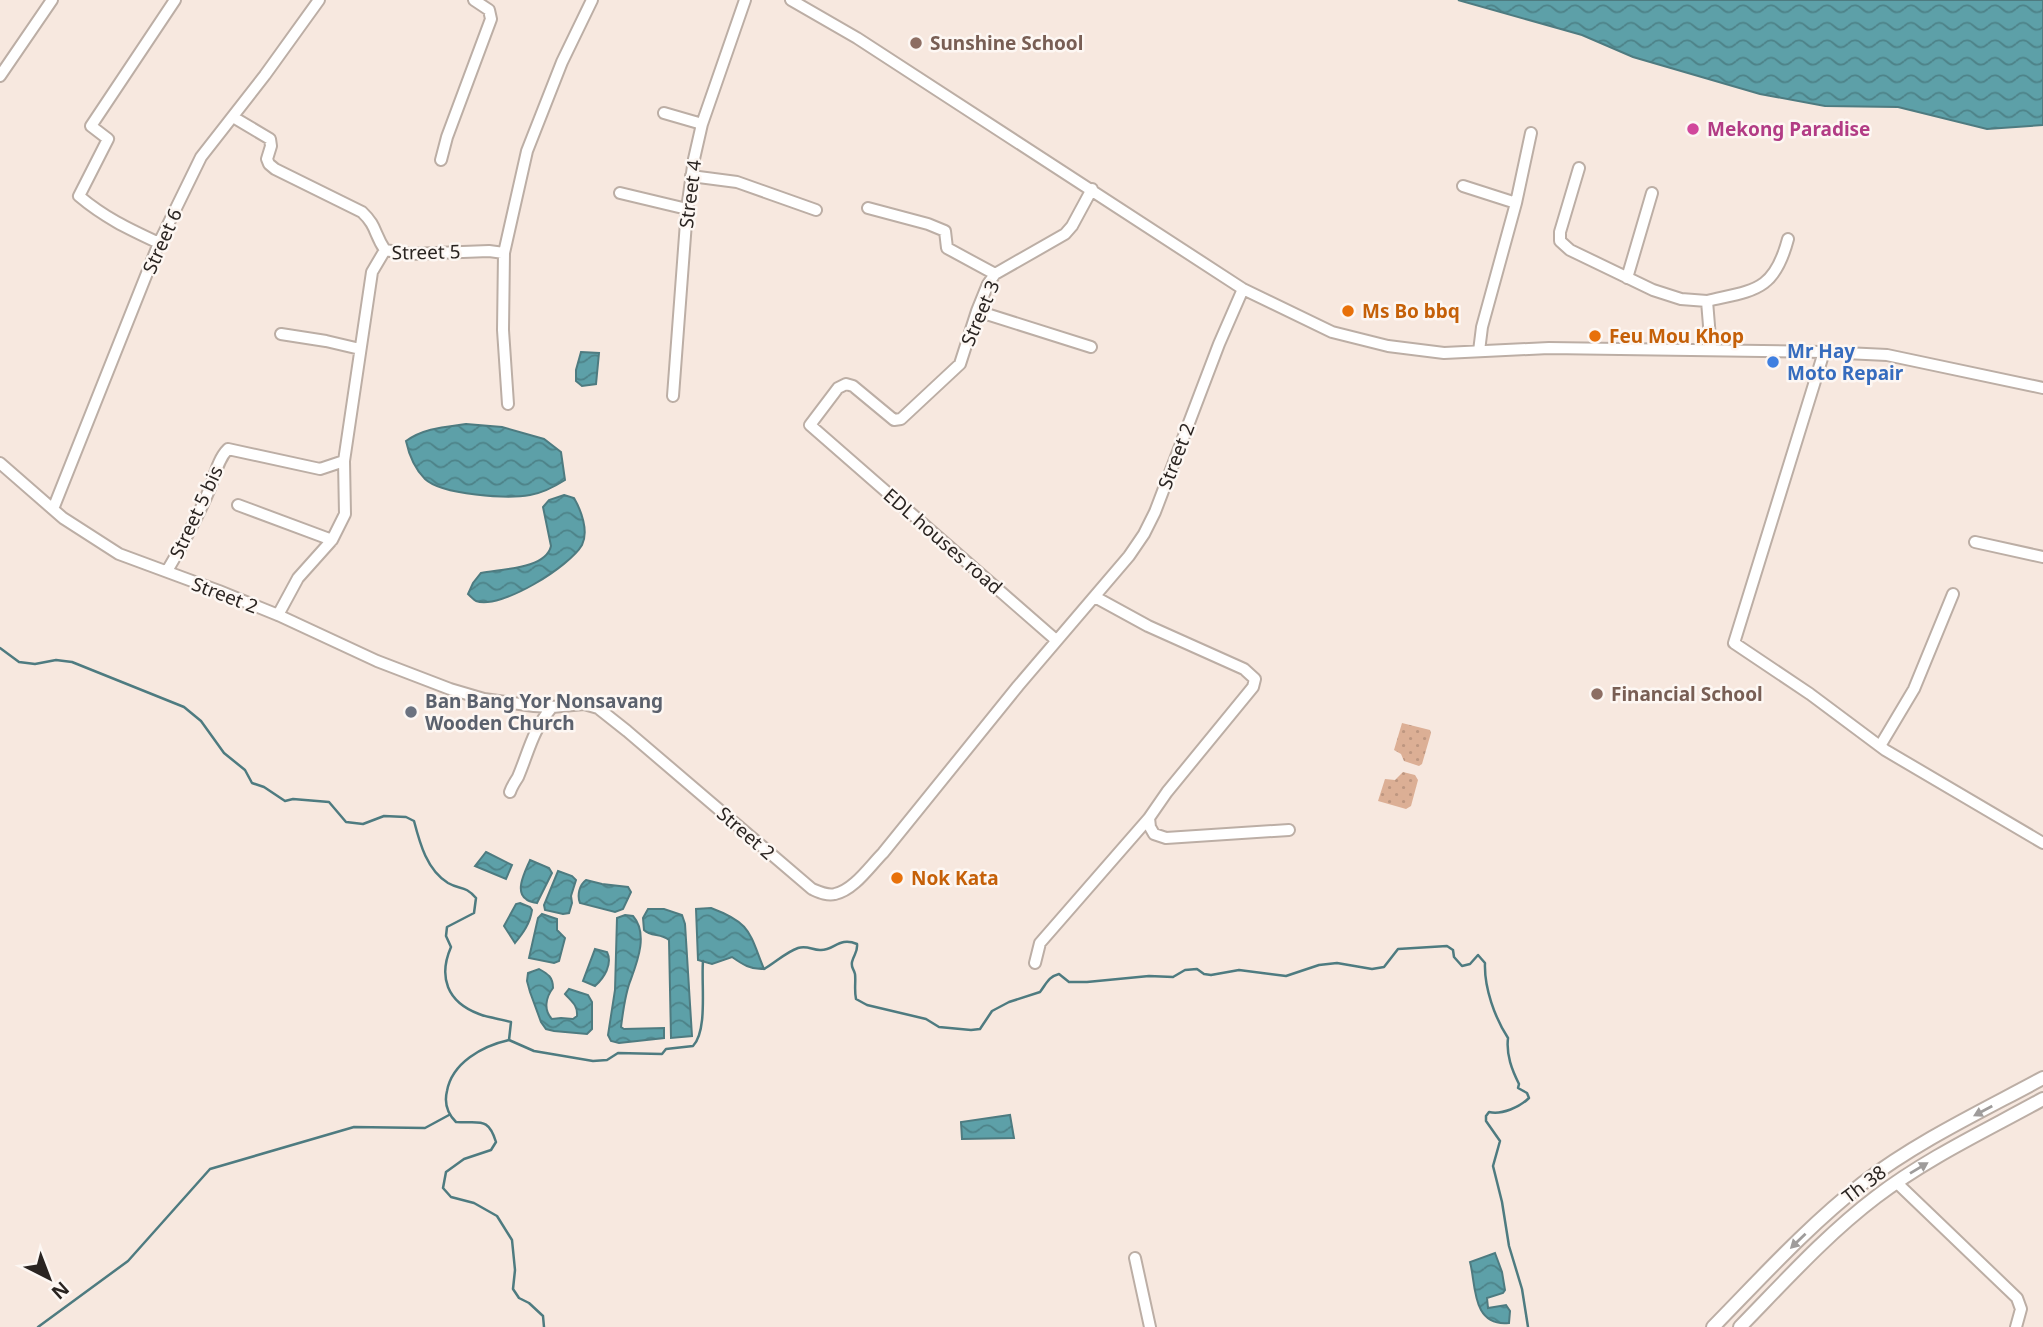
<svg xmlns="http://www.w3.org/2000/svg" width="2043" height="1327" font-family="'Noto Sans',sans-serif">
<style>
.grass{fill:url(#grass-dots)}
.water{fill:url(#water-waves);stroke:#4e7b80;stroke-width:2}
.lines{fill:none;stroke-linecap:round;stroke-linejoin:round}
.stream{stroke:#4e7b80;stroke-width:2.5}
.minor-casing{stroke:#bcaea5;stroke-width:14}
.tertiary-casing{stroke:#bcaea5;stroke-width:16}
.minor{stroke:#fff;stroke-width:10}
.tertiary{stroke:#fff;stroke-width:12}
.oneway{fill:#9f9c9b}
.education-dot{fill:#8d6e63;stroke:#fdf7f3;stroke-width:2.5}
.hotel-dot{fill:#d1479c;stroke:#fdf7f3;stroke-width:2.5}
.food-dot{fill:#e8710a;stroke:#fdf7f3;stroke-width:2.5}
.shop-dot{fill:#3f7fe0;stroke:#fdf7f3;stroke-width:2.5}
.worship-dot{fill:#6b7280;stroke:#fdf7f3;stroke-width:2.5}
.labels{text-anchor:middle;dominant-baseline:central;stroke-width:5;stroke-linejoin:round;paint-order:stroke}
.education-label{font-size:19px;font-weight:bold;fill:#785e54;stroke:#fdf7f3;text-anchor:start}
.hotel-label{font-size:19px;font-weight:bold;fill:#b23c85;stroke:#fdf7f3;text-anchor:start}
.street-label{font-size:19px;fill:#2a2421;stroke:#fdf7f3}
.food-label{font-size:19px;font-weight:bold;fill:#c56008;stroke:#fdf7f3;text-anchor:start}
.shop-label{font-size:19px;font-weight:bold;fill:#366cbe;stroke:#fdf7f3;text-anchor:start}
.worship-label{font-size:19px;font-weight:bold;fill:#5b616d;stroke:#fdf7f3;text-anchor:start}
</style>
<defs>
<pattern id="grass-dots" width="8" height="8" patternUnits="userSpaceOnUse" patternTransform="scale(1.75)"><rect width="8" height="8" fill="#dcaf95"/><path d="M2 2h.1M6 6h.1" fill="none" stroke="#bd9680" stroke-width="1.8" stroke-linecap="round"/></pattern>
<pattern id="water-waves" width="16" height="10" patternUnits="userSpaceOnUse" patternTransform="scale(1.75)"><rect width="16" height="10" fill="#5da0a8"/><path d="M0 5q4-4 8 0t8 0" fill="none" stroke="#4d8288"/></pattern>
</defs>
<rect width="100%" height="100%" fill="#f7e8df"/>
<path class="grass" d="M1402,723L1430,730L1431,733L1422,764L1419,766L1404,761L1401,754L1394,750Z
M1403,772L1415,775L1418,780L1411,806L1406,809L1378,801L1385,779L1395,780Z"/>
<path class="water" d="M1458,0H2043V125L1987,129L1898,107L1825,106L1760,94L1633,57L1582,35Z
M581,352L599,353L596,384L582,386L576,381V370Z
M466,424L502,427L544,439L561,452L565,480C554,487 543,493 530,495C508,499 442,495 425,479C415,469 409,455 406,441C424,428 445,427 466,424Z
M564,495L574,498C581,510 589,531 582,545C570,566 501,610 476,601C473,599 470,596 468,594L473,583L481,573C501,569 546,569 551,546L543,507L549,500Z
M486,852L512,865L506,879L475,866Z
M530,860L549,868L552,873L537,903C533,902 529,902 526,899C514,891 526,870 530,860Z
M558,871L572,876L576,880L571,896L572,903L569,913L563,914L545,910L544,905Z
M586,880L602,884L628,887L631,892L623,909L615,912L580,903C577,896 579,885 586,880Z
M520,903L530,907L532,910C530,924 523,933 515,943L504,926L516,904Z
M711,908C751,923 749,932 764,969C751,970 742,964 732,957L712,964L698,960L696,909Z
M648,909H664L682,915L685,924L692,1036L671,1038L669,940C661,933 651,937 644,930L643,918Z
M542,914L557,919V930L565,938L559,961L554,963L529,958L538,918Z
M625,915L633,916C648,933 638,960 631,979C625,993 623,1012 621,1027L624,1029L664,1028V1038L619,1043L611,1041L608,1035L615,990L617,918Z
M595,949L607,952C613,964 604,978 595,986L583,981Z
M539,969C548,974 553,977 553,988C546,997 543,1010 552,1019L561,1018L573,1019L577,1016C578,1005 571,1001 565,994L569,989L588,995L592,1002V1029L587,1034L554,1031L546,1029L541,1022L530,992L527,981L528,973Z
M1010,1115L1014,1138L962,1139L961,1122Z
M1495,1253L1502,1272L1505,1290L1503,1293L1487,1298L1488,1308L1506,1305L1510,1311L1509,1323C1471,1327 1476,1283 1470,1262Z"/>
<g class="lines">
<path class="stream" d="M0,648L19,662L35,664L56,660L72,662L184,707L201,721L224,753L245,770L252,783L264,787L285,801L293,799L329,802L346,822L363,824L384,816L406,817L414,821C420,844 427,870 448,883C460,890 465,885 476,898L474,913L447,927L446,936L451,947C438,977 447,1002 479,1014C489,1018 501,1019 511,1022L509,1040C482,1046 452,1063 447,1091C444,1103 447,1113 456,1122C480,1124 488,1116 496,1142L491,1150L464,1159L446,1172L443,1188L451,1197L474,1203L497,1216L512,1240L515,1270L513,1289L519,1298L529,1303L543,1316L544,1327
M764,969C775,963 786,952 798,948C807,945 812,950 820,950C834,951 839,936 857,944C858,952 854,954 852,962C851,968 853,967 855,974C856,981 854,990 856,999L867,1005L926,1019L939,1027L971,1030L980,1029L992,1011L1009,1002L1040,992C1047,983 1048,977 1059,974L1069,982H1087L1149,976L1173,977L1185,970L1197,969L1204,974L1211,975L1239,970L1286,976L1319,965L1337,963L1372,969L1384,967L1398,949L1447,946L1453,950L1454,957L1462,966L1470,964L1478,955L1485,963C1484,988 1495,1018 1508,1038C1506,1055 1512,1070 1519,1084L1518,1088L1527,1093L1529,1098C1520,1107 1502,1115 1489,1112L1486,1116V1121L1500,1141L1493,1166L1502,1202L1509,1246L1522,1289L1528,1327
M509,1040L534,1051L593,1061L607,1060L618,1053L662,1054L666,1049L693,1046C708,1030 701,984 703,961
M38,1327L128,1261L210,1169L354,1127L425,1128L449,1115"/>
<defs>
<path id="minor" d="M791,0L857,38L1243,289L1332,332L1388,346L1444,353L1549,348L1824,352L1887,355L2043,388
M0,76L52,0
M664,113L702,124
M233,117L270,139L271,146L267,159L269,164L275,169L362,212C377,226 374,234 385,250
M441,160L447,137L491,19L489,10L474,0
M1579,168L1560,232V241L1570,250L1653,290L1681,299L1707,301L1711,350
M691,176L737,182L816,210
M1463,186L1516,203
M620,193L687,209
M868,208L928,224L945,231L947,248L995,274
M159,243C129,229 105,218 79,196L108,139L91,126L175,0
M504,253L503,330L508,404
M1627,278L1652,193
M1707,301C1754,290 1774,292 1788,239
M977,311L1091,347
M281,334L326,341L360,349
M1479,351L1482,327L1516,203L1531,133
M1824,352L1734,643L1810,694L1885,750L2043,843
M673,396L687,209L694,159L702,124L745,0
M0,463L63,518L119,554L219,591L278,615L377,661L450,689L484,699L534,706L552,707L584,704L598,708L627,731L812,889C819,892 827,896 835,894C854,890 870,866 883,853L1018,686L1129,556L1144,534L1155,512L1219,344L1243,289
M238,505L332,540
M53,509L159,243L201,157L265,75L319,0
M1975,542L2043,557
M167,571C183,544 198,517 210,488C215,475 218,459 228,449L320,469L344,461
M1095,597L1148,626L1244,669L1255,679L1253,687L1167,792L1149,818L1150,827L1154,834L1166,838L1289,830
M278,615L298,578L332,540L345,514L344,461L372,272L385,250L410,254L489,251L504,253L527,151L562,62L592,0
M1056,640L810,425L838,388L846,384L853,386L894,420L901,419L960,364L977,311L988,284L995,274L1065,234L1072,226L1092,189
M1880,746L1914,689L1953,594
M510,792C512,786 515,782 518,777C529,751 532,731 552,707
M1035,963L1040,943L1149,818
M1896,1182L2017,1298L2021,1309L2016,1327
M1135,1258L1150,1327"/>
<path id="tertiary" d="M1713,1327C1762,1277 1808,1226 1863,1183C1918,1141 1982,1111 2043,1078
M1740,1327C1784,1282 1826,1235 1876,1197C1927,1158 1987,1130 2043,1099"/>
</defs>
<use href="#minor" class="minor-casing"/>
<use href="#tertiary" class="tertiary-casing"/>
<use href="#minor" class="minor"/>
<use href="#tertiary" class="tertiary"/>
</g>
<defs><path id="oneway-solid" d="M-6-.8H1V-3.2L6.5 0L1 3.2V.8H-6Z" transform="scale(1.75)"/></defs>
<g class="oneway">
<use href="#oneway-solid" transform="translate(1983 1111) rotate(152)"/>
<use href="#oneway-solid" transform="translate(1919 1168) rotate(-31)"/>
<use href="#oneway-solid" transform="translate(1798 1241) rotate(136)"/>
</g>
<g class="education-dot">
<circle cx="916" cy="43" r="7"/>
<circle cx="1597" cy="694" r="7"/>
</g>
<circle class="hotel-dot" cx="1693" cy="129" r="7"/>
<g class="food-dot">
<circle cx="1348" cy="311" r="7"/>
<circle cx="1595" cy="336" r="7"/>
<circle cx="897" cy="878" r="7"/>
</g>
<circle class="shop-dot" cx="1773" cy="362" r="7"/>
<circle class="worship-dot" cx="411" cy="712" r="7"/>
<g class="labels">
<g class="education-label">
<text x="930" y="43">Sunshine School</text>
<text x="1611" y="694">Financial School</text>
</g>
<g class="hotel-label">
<text x="1707" y="129">Mekong Paradise</text>
</g>
<g class="street-label">
<text transform="translate(690 194) rotate(-83)">Street 4</text>
<text transform="translate(162 241) rotate(-66)">Street 6</text>
<text transform="translate(426 252) rotate(-1)">Street 5</text>
<text transform="translate(980 313) rotate(-67)">Street 3</text>
<text transform="translate(1176 456) rotate(-69)">Street 2</text>
<text transform="translate(196 512) rotate(-65)">Street 5 bis</text>
<text transform="translate(943 541) rotate(41)">EDL houses road</text>
<text transform="translate(225 595) rotate(21)">Street 2</text>
<text transform="translate(746 833) rotate(41)">Street 2</text>
<text transform="translate(1864 1184) rotate(-37)">Th 38</text>
</g>
<g class="food-label">
<text x="1362" y="311">Ms Bo bbq</text>
<text x="1609" y="336">Feu Mou Khop</text>
<text x="911" y="878">Nok Kata</text>
</g>
<g class="shop-label">
<text x="1787" y="351">Mr Hay<tspan x="1787" dy="22">Moto Repair</tspan></text>
</g>
<g class="worship-label">
<text x="425" y="701">Ban Bang Yor Nonsavang<tspan x="425" dy="22">Wooden Church</tspan></text>
</g>
</g>
<g transform="translate(49 1278) rotate(138)" stroke="#fdf7f3" stroke-width="5" paint-order="stroke">
<path d="M0-5L12 26L0 18L-12 26Z" fill="#2a2421"/>
<text y="-10" font-size="19" font-weight="bold" text-anchor="middle" fill="#2a2421">N</text>
</g>
</svg>
